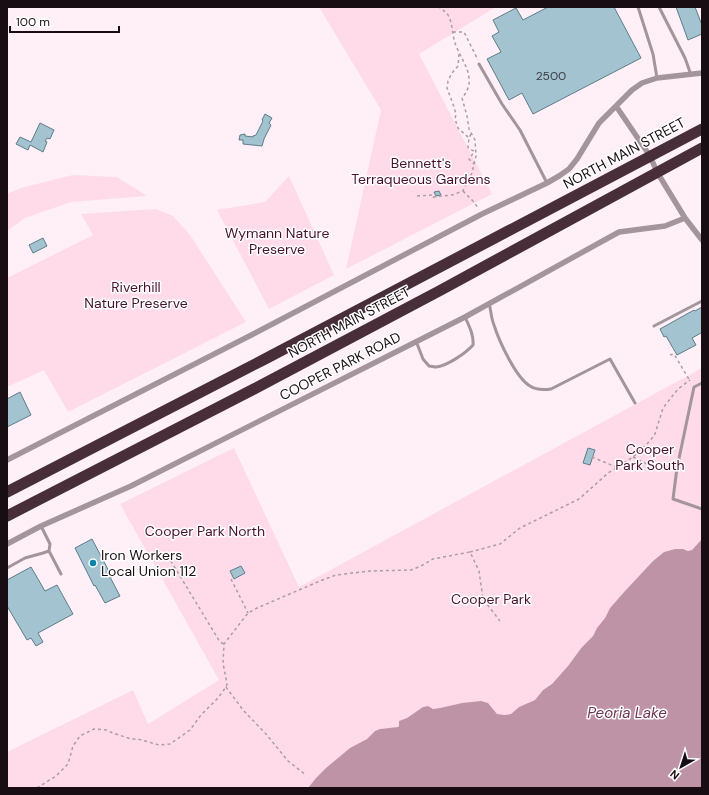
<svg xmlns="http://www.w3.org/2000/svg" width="709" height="795" font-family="'DM Sans',sans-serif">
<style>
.green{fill:#ffdbea}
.water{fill:#bf93a6}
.building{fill:#a3c3d1;stroke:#5e7c89}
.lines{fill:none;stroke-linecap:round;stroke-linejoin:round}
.path{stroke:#aa9da3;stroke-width:1.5;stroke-dasharray:3 3;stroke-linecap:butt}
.lane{stroke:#a3959b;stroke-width:3}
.street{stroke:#a3959b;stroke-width:5.5}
.highway{stroke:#472e39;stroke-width:11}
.poi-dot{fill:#0884a8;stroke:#fff;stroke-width:1.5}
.labels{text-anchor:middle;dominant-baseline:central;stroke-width:3;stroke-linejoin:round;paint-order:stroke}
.number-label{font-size:12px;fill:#3b3a42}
.street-label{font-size:14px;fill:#180d12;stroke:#fff}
.park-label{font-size:14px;fill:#47112e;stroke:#fff}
.poi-label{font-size:14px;fill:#180d12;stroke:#fff;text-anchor:start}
.water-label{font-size:15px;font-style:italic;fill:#6e3551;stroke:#fff}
</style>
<rect width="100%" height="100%" fill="#fef0f6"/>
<path class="green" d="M319,7H496L419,54L492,194L346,269L381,110Z
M73,175L117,177L147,196L71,202L25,218L7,231V194L21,188Z
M289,176L334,275L269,309L217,210L265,202Z
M156,209L173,216L190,235L246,322L68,412L44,370L7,387V278L93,235L81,214Z
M702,368V539L692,550L688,551L683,549L664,552L653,561L625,591L610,608L605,618L597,628L593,636L582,647L568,666L552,684L543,690L535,700L519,707L511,714L505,715L497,714L488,703H462L440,708L433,709L428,706L423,707L407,718L399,721V726L398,727L380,729L375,731L367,739L350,748L316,778L308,788H7V752L133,690L148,724L219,680L120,504L234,448L299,587Z"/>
<path class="water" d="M702,539V788H308L316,778L326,768L350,748L367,739L375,731L380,729L398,727L399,726V721L407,718L423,707L428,706L433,709L440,708L462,703L481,701L488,703L497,714L505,715L511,714L519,707L535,700L543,690L552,684L568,666L582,647L593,636L597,628L605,618L610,608L625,591L653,561L664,552L675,549H683L688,551L692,550Z"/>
<path class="building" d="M548,7H614L641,58L533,114L522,93L509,100L487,59L501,52L492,36L499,32L493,20L516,8L523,20Z
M676,7H695L702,25V34L688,40Z
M265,114L272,118L269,123L271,125L264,139L262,146L243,144V140H239L240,135L245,134V136L253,137V136L256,135L263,121L262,120Z
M40,123L54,130L50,139L47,138L45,141L47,142L43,152L30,145L28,150L16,144L20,137L31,142Z
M439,191L441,195L436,196L434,192Z
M43,238L47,246L33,253L29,245Z
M702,307V334L701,333L692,338L696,345L677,355L666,336L664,337L660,329L694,310L695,311Z
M20,392L31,415L7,427V399Z
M588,448L595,450L590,465L583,463Z
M92,539L112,577H110L120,596L105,603L95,585L94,586L75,548Z
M241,566L245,573L234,579L230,571Z
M31,567L45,591L57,585L73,614L38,633L43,642L36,646L31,638L27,640L7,606V580Z"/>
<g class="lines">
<path class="path" d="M453,32H464L478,60
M459,54L458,66L452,73L448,81L447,88L453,104L456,114L455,119L458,128L469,138
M471,134L469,138L468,147L469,149L474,151L472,155L469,159L474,164
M463,191L473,201L479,209
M417,196L433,195V197L452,195L463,191L472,173L476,156L475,140L469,129L467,116L462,98C467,92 470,86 469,78C468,66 459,55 455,43C452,34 453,24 448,15C446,12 443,10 439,7
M670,355L674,354L690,381
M592,457L616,467
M633,457L655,468L672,466
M470,552L500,544L520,528L579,499L608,473L633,457L650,441L655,434L663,408L678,389L690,380
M158,557L166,553L220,642L224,644
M231,579L248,613
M226,687L243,710L266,734L288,761L306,775
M37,788L56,776L68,764L73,746L80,736L94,729L106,730L113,733L131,739H138L159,745L170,744L190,730L201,715L218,698L226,687L227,684L223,663L224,644L248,613L257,608L320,581L336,575L370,571L411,570L421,566L433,559L470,552L479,571L483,599L500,621"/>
<path class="lane" d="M638,7L653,54L657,78
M659,7L685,58L691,75
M479,64L502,104L520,130L547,183
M489,303C491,310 491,318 494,325C499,341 516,378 530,386C536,390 544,390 551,389L610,359L635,403
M654,326L702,301
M416,341L423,359L429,366C431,366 434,367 436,367C447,366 466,353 473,345C474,335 469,326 465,317
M702,383L694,387L677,468L673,499L702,509
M49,551L61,574
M7,568L25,558L43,553L49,551L50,544L41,526"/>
<path class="street" d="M616,106L650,156L657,172L685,218L702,240
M7,460L259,331L482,214L547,183L559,176L569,169L577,159L599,123L632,90L642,83L657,78L702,73
M7,544L41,526L131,486L465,317L619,232L665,226L685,218"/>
<path class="highway" d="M7,492L265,359L702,129
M7,516L254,389L441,290L702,148"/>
</g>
<circle class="poi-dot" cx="93" cy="563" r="4"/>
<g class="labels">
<g class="number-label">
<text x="551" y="76">2500</text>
</g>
<g class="street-label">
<text transform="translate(624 153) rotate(-28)">NORTH MAIN STREET</text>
<text transform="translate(349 322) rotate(-28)">NORTH MAIN STREET</text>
<text transform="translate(340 366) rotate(-27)">COOPER PARK ROAD</text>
</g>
<g class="park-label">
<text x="421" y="163">Bennett's<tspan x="421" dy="16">Terraqueous Gardens</tspan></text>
<text x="277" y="233">Wymann Nature<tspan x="277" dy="16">Preserve</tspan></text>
<text x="136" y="287">Riverhill<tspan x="136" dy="16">Nature Preserve</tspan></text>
<text x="650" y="449">Cooper<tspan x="650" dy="16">Park South</tspan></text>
<text x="205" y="531">Cooper Park North</text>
<text x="491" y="599">Cooper Park</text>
</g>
<g class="poi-label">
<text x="101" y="555">Iron Workers<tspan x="101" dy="16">Local Union 112</tspan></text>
</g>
<g class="water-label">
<text x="627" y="713">Peoria Lake</text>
</g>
</g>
<rect width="709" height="795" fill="none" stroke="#180d12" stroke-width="16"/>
<g transform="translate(681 767) rotate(219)" stroke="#ffffff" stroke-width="3" paint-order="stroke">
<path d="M0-3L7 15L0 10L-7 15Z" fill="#180d12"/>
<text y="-6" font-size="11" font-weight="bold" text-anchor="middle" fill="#180d12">N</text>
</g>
<path d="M10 26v6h109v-6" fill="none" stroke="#180d12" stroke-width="2"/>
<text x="16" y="26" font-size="12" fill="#180d12" stroke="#ffffff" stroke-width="3" paint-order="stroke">100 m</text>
</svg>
